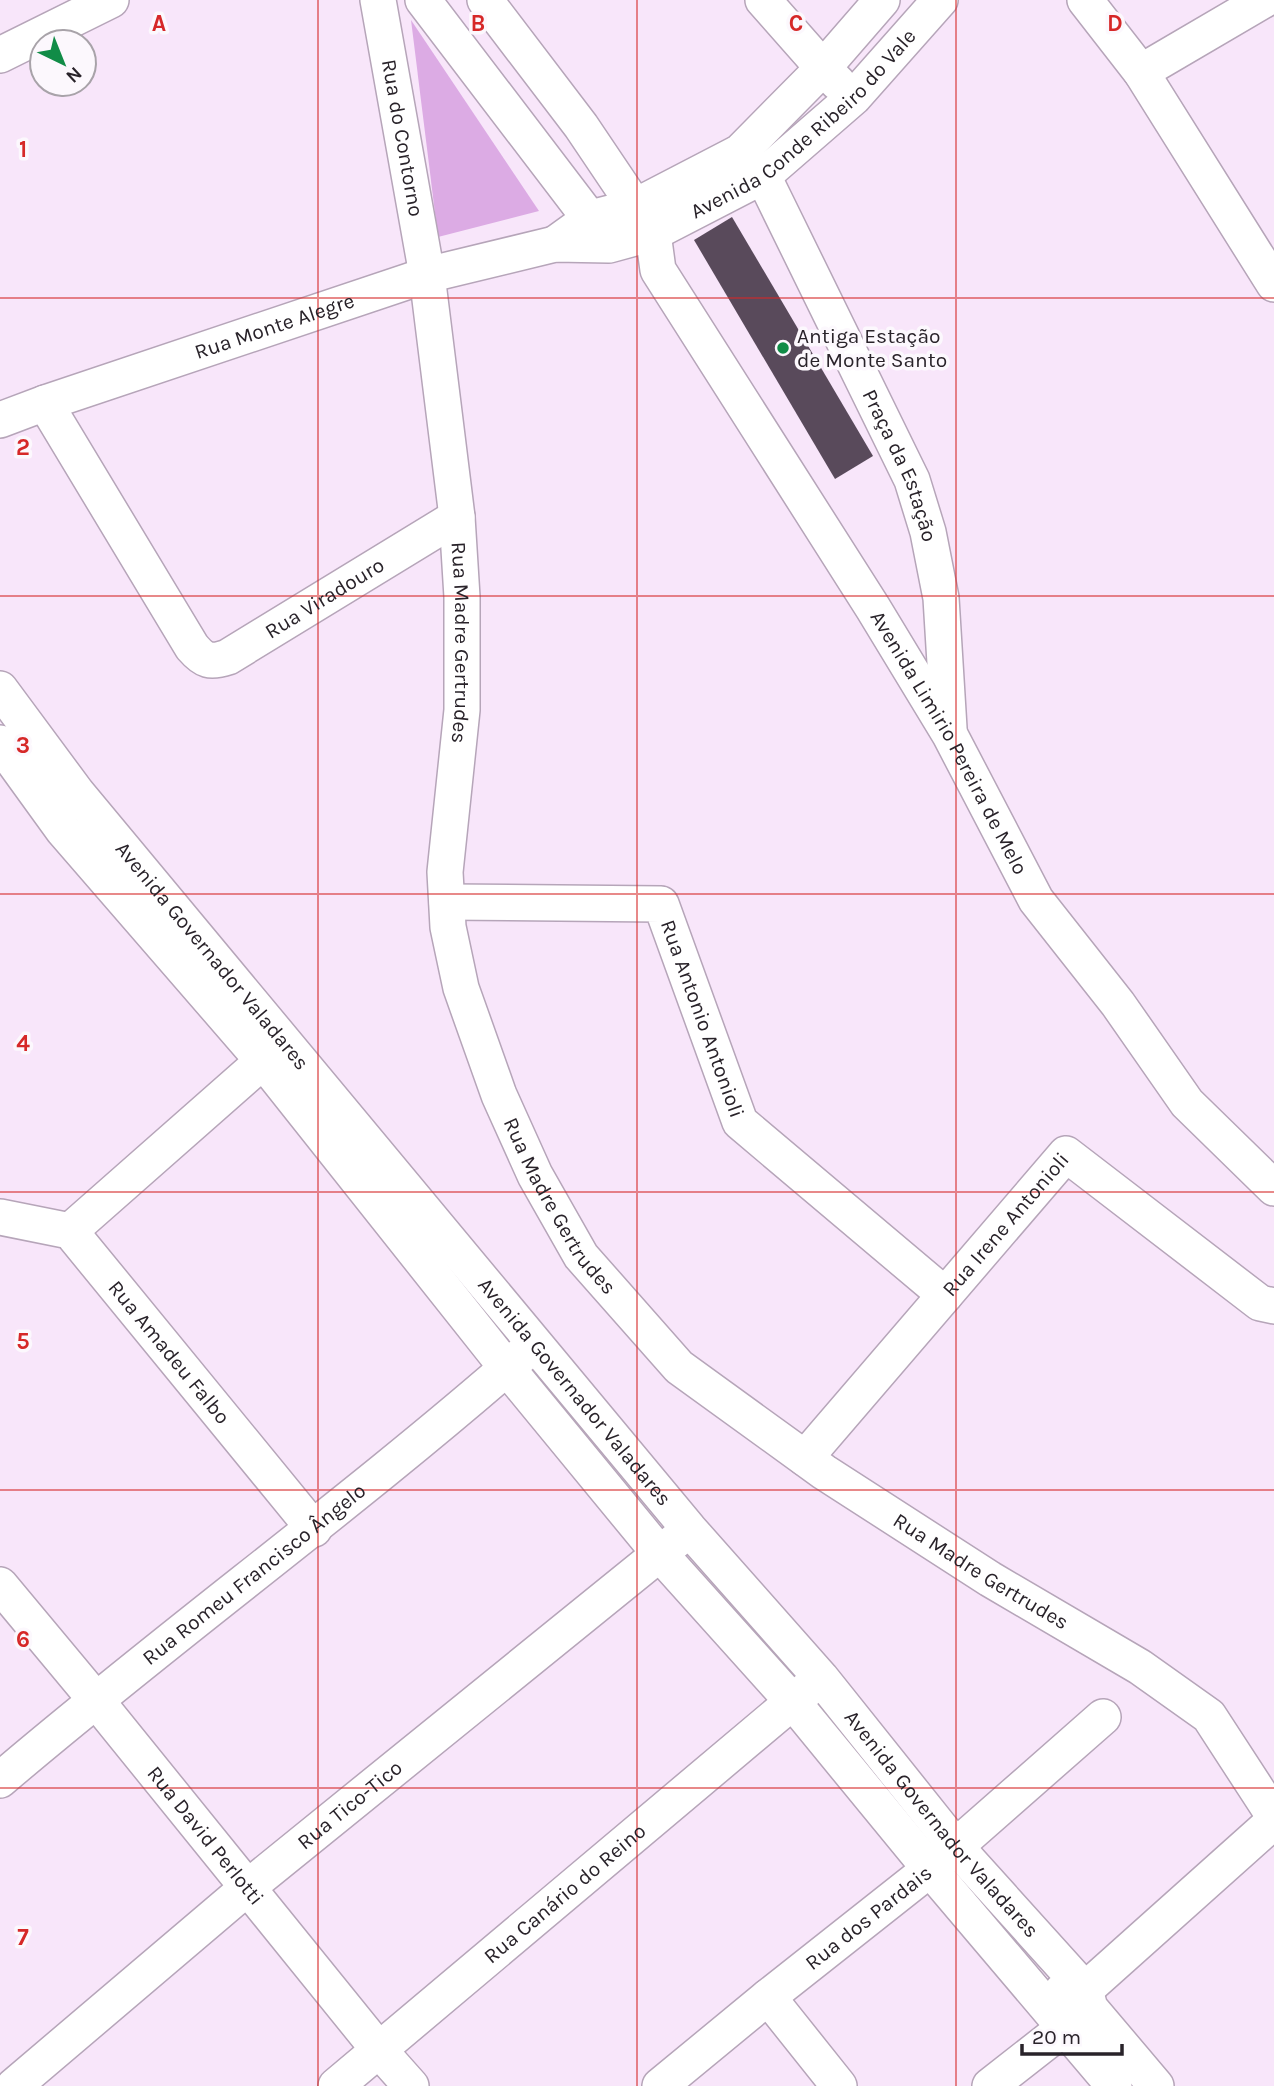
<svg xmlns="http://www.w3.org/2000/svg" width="1274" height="2086" font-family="Karla,sans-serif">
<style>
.green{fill:#dcabe4}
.building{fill:#594a5b}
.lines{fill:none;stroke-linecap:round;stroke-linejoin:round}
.street-casing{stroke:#b6a5b9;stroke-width:38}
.street{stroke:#fff;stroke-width:35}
.grid{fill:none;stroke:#d62828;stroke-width:2;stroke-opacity:0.55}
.poi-dot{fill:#118c47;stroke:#fcf8fd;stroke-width:2.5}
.labels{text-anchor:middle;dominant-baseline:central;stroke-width:7;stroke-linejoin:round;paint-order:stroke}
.street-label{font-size:21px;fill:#29232a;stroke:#fcf8fd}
.poi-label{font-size:21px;fill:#29232a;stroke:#fcf8fd;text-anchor:start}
.grid-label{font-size:23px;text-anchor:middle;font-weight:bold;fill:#d62828;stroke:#fcf8fd;stroke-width:7;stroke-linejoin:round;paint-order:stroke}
</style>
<rect width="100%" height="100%" fill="#f8e6fa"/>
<path class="green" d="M411,20L539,211L438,237Z"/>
<path class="building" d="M732,217L873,456L835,479L694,240Z"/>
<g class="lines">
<defs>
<g id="street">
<path id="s1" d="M378,0L427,275L457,517L462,597V710L445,872L448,927L461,988L499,1095L535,1175L581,1256L679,1367L824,1472L990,1579L1140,1667L1209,1716L1274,1816"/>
<path d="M423,0L603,236"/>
<path id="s2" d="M485,0L581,126L653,233L658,270L873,608L950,735L1036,900L1118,1004L1187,1103L1274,1188"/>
<path d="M763,0L823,68L838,83"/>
<path d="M1085,0L1141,72L1274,284"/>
<path d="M0,55L111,0"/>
<path d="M1141,72L1264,0"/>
<path id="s3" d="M740,152L763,176L912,480L928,532L941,598L949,728"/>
<path d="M555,244L591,218L634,207L740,152L823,68L882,0"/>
<path id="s4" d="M45,403L192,647C204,661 210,663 228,657L457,517"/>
<path id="s5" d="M0,420L45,403L427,275L555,244L609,245L653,233L763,176L854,97L940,0"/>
<path id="s6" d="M0,689L77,793L689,1529L821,1678L956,1847L1085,1990L1090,2008L1156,2086"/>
<path d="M0,743L63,830L264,1062L507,1368L660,1554L793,1702L930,1869L1114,2086"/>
<path id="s7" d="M447,902L661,904L740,1122L945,1295"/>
<path id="s8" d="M0,1217L70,1231L314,1529"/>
<path d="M70,1231L280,1046"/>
<path id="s9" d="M805,1458L1066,1154L1260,1303L1274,1306"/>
<path id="s10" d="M0,1585L95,1699L379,2050L411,2086"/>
<path id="s11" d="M0,1780C171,1634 354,1502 524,1353"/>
<path d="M1062,1991L1085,1990L1274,1821"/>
<path d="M768,1997L839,2086"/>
<path id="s12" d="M14,2086L247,1888L679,1538"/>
<path id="s13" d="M336,2086L810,1687"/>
<path id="s14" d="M660,2086L768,1997L930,1869L1103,1717"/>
<path d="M990,2086L1082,2014"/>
</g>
</defs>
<use href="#street" class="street-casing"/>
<use href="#street" class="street"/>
</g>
<path class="grid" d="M318,0V2086M637,0V2086M956,0V2086M0,298H1274M0,596H1274M0,894H1274M0,1192H1274M0,1490H1274M0,1788H1274"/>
<circle class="poi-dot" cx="783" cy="348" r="7"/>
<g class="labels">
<g class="street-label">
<text stroke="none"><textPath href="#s5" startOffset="870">Avenida Conde Ribeiro do Vale</textPath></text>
<text stroke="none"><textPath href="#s1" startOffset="140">Rua do Contorno</textPath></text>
<text stroke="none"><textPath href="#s5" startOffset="290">Rua Monte Alegre</textPath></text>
<text stroke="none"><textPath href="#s3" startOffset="354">Praça da Estação</textPath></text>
<text stroke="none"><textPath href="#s4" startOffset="439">Rua Viradouro</textPath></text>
<text stroke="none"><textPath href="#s1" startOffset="649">Rua Madre Gertrudes</textPath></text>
<text stroke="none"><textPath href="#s2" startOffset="880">Avenida Limirio Pereira de Melo</textPath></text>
<text stroke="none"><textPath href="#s6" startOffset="341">Avenida Governador Valadares</textPath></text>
<text stroke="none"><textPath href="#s7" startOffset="336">Rua Antonio Antonioli</textPath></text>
<text stroke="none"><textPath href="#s1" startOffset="1237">Rua Madre Gertrudes</textPath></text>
<text stroke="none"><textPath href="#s9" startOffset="308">Rua Irene Antonioli</textPath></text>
<text stroke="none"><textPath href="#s8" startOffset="228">Rua Amadeu Falbo</textPath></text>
<text stroke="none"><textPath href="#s6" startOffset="908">Avenida Governador Valadares</textPath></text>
<text stroke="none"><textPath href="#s1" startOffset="1804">Rua Madre Gertrudes</textPath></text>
<text stroke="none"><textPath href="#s11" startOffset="327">Rua Romeu Francisco Ângelo</textPath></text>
<text stroke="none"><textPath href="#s12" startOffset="438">Rua Tico-Tico</textPath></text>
<text stroke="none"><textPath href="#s6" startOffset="1475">Avenida Governador Valadares</textPath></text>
<text stroke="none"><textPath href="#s10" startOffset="324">Rua David Perlotti</textPath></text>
<text stroke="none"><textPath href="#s13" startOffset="299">Rua Canário do Reino</textPath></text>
<text stroke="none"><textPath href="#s14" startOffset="268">Rua dos Pardais</textPath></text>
</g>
<g class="poi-label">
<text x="797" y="336">Antiga Estação<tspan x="797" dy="24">de Monte Santo</tspan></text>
</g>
</g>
<g class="grid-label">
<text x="159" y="31">A</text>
<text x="478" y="31">B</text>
<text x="796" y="31">C</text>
<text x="1115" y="31">D</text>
<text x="23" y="157">1</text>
<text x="23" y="455">2</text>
<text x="23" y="753">3</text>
<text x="23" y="1051">4</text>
<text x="23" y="1349">5</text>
<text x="23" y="1647">6</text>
<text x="23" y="1945">7</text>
</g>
<g transform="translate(63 63) rotate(137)"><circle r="33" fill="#fcf8fd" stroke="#a8a3a9" stroke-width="2"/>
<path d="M0-5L12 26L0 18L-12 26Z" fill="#118c47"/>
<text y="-10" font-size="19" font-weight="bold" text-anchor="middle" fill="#29232a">N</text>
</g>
<path d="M1022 2044v10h100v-10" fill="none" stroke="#29232a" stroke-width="3.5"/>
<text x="1032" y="2044" font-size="21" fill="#29232a" stroke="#fcf8fd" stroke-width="5" paint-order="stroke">20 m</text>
</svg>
